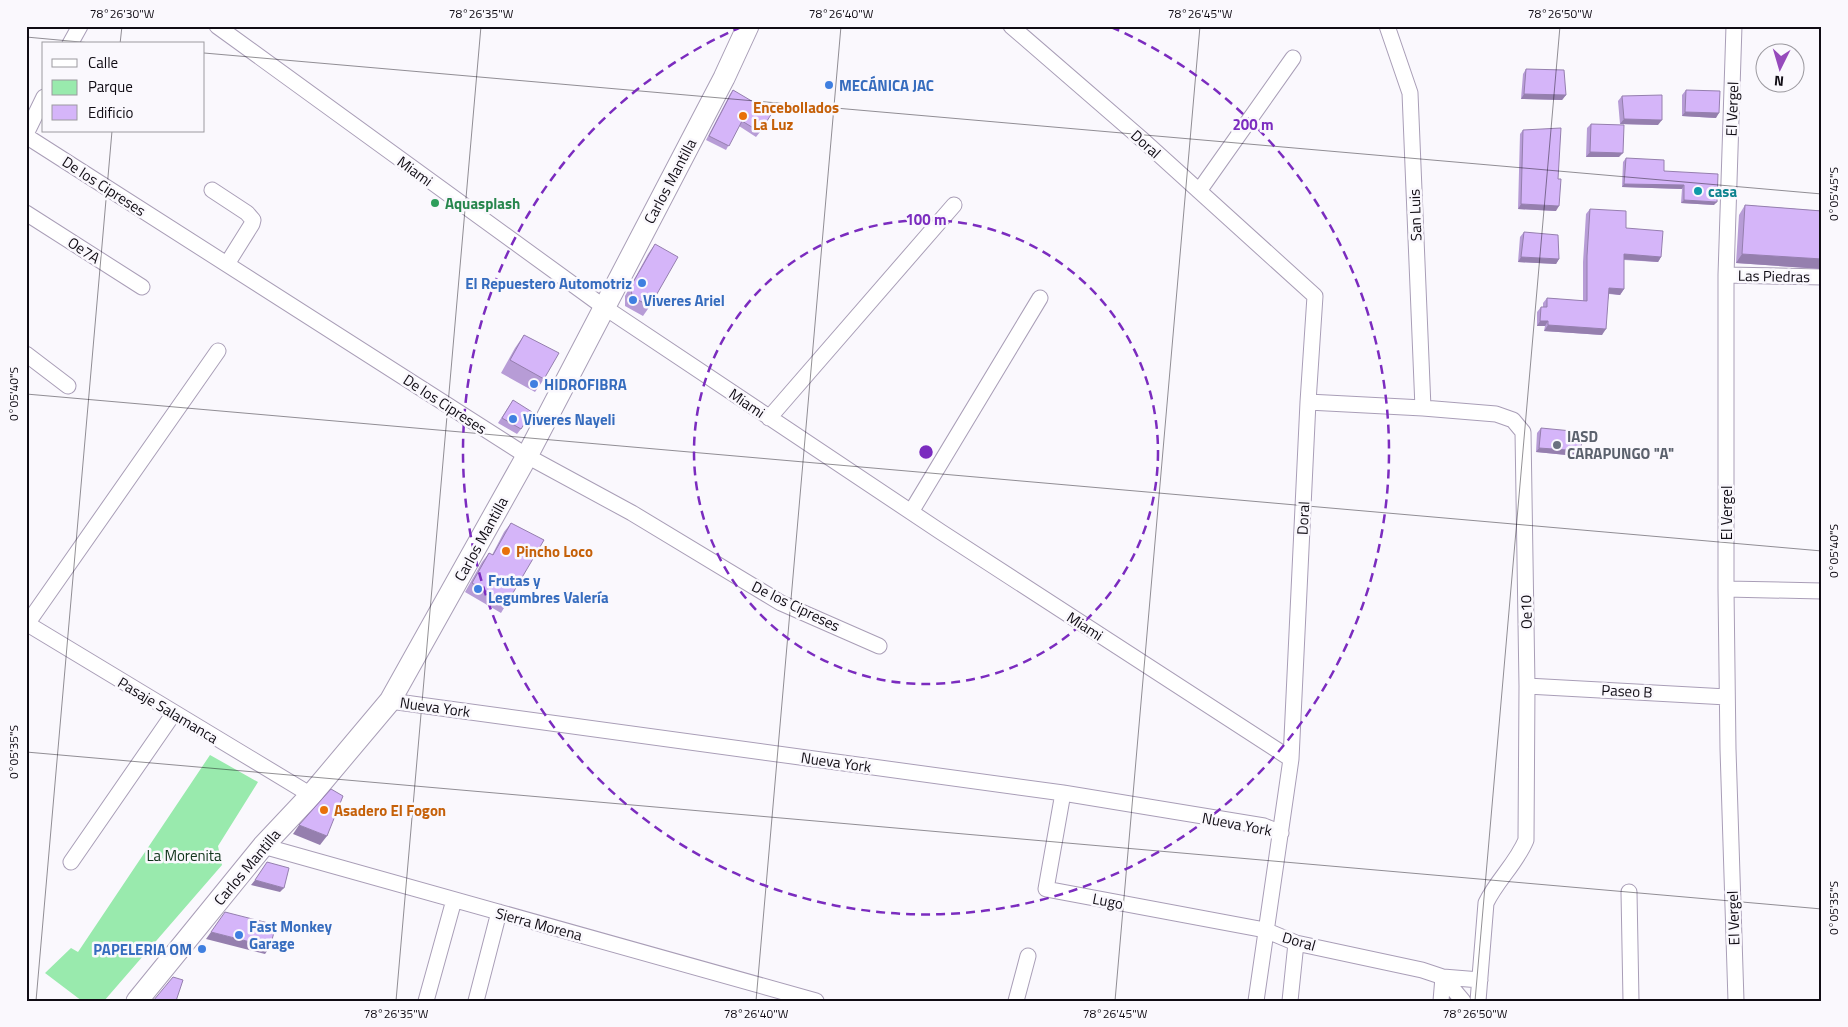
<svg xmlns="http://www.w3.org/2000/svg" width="1848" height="1027" font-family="'Titillium Web',sans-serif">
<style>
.green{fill:#99eaad}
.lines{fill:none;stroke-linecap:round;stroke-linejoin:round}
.street-casing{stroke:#a99eb7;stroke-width:17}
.secondary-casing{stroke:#a99eb7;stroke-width:23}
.street{stroke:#fff;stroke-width:15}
.secondary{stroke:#fff;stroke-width:21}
.wall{fill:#b79cd6}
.shaded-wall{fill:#957fae}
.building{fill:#d5b5f9;stroke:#957fae}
.ticks{fill:none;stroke:#100c14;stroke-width:1;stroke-opacity:0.45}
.ring{fill:none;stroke:#7b2cbf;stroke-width:2.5;stroke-dasharray:9 6}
.shop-dot{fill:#3f7fe0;stroke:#faf8fd;stroke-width:2}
.food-dot{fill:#e8710a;stroke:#faf8fd;stroke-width:2}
.culture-dot{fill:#0f9aa8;stroke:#faf8fd;stroke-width:2}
.leisure-dot{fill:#2e9e5b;stroke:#faf8fd;stroke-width:2}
.worship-dot{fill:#6b7280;stroke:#faf8fd;stroke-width:2}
.labels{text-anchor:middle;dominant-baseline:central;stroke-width:5;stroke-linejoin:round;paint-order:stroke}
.shop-label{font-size:15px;font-weight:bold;fill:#366cbe;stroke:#faf8fd;text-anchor:start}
.food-label{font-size:15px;font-weight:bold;fill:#c56008;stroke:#faf8fd;text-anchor:start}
.street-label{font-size:15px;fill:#100c14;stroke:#faf8fd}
.culture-label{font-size:15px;font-weight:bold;fill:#0d838f;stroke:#faf8fd;text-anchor:start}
.leisure-label{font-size:15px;font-weight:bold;fill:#27864d;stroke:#faf8fd;text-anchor:start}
.worship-label{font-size:15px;font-weight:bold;fill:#5b616d;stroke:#faf8fd;text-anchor:start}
.park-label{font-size:15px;fill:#0f331a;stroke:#faf8fd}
.centre{fill:#7b2cbf;stroke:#faf8fd;stroke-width:2.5}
.ring-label{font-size:15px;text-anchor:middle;font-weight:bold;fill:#7b2cbf;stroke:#faf8fd;stroke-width:5;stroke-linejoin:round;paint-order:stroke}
.neatline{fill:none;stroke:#100c14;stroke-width:2}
.ticks-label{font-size:12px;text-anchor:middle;fill:#100c14}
</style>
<rect width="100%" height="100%" fill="#faf8fd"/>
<path class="green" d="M210,755L258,782L218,846L222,865L104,1001H82L45,973L71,948L78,952Z"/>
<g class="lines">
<defs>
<path id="street" d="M217,26L604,307L941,532L1291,759
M1011,26L1145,142L1315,296L1308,402L1291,759L1256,1001
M1387,26L1410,93L1423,408
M1734,26L1726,275V589L1728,749L1736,1001
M70,44L80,26
M26,134L44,97
M26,136L527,456L632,513L781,603L879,646
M212,190L247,213L253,220L252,224L227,264
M1199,191L1293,58
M26,213L142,287
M1726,275L1822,277
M26,354L68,386
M1308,402L1423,408L1496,414L1513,420L1523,432L1527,686L1526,840C1516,864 1497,880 1486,903L1478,1001
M769,418L954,205
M911,512L1040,298
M1726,589L1822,591
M26,623L311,795
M27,624L218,351
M1527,686L1727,697
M390,701L1063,793L1264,826L1281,833
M1063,793L1046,889L1265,930L1296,943L1422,970L1443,977L1463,1001
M263,846L816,1001
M71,862L174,713
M1629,892L1631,1001
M426,1001L454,900
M476,1001L499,912
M1016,1001L1028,956
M1290,1001L1296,943
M1441,1001L1443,977L1480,980"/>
<path id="secondary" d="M137,1001L263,846L311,795L390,701L527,456L724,78L748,26"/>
</defs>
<use href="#street" class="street-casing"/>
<use href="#secondary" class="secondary-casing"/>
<use href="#street" class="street"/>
<use href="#secondary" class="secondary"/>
</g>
<path class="wall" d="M1526,69L1566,95L1562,100L1521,99L1523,74Z
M733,90L760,132L756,137L739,126L726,150L706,140L730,94Z
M1686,90L1716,118L1682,116V95Z
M1622,96L1658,125L1620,124L1618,101Z
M1591,124L1619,157H1586L1587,128Z
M1523,130L1556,211L1518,209L1520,134Z
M1626,158L1664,171L1714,205L1681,203L1682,189L1622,187L1623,162Z
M1745,205L1822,211V269L1736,263L1739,215Z
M1590,209L1626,228L1661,257L1658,262L1624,260V289L1620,295L1609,294L1602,335L1544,331L1545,326H1537V312L1541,307H1543V303L1547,298L1583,301V262L1586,214Z
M1524,232L1559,259L1556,264L1518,262L1520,237Z
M655,244L650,306L643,316L625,306V296L648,254Z
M524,335L544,379L535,392L501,373L515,348Z
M513,400L521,429L517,434L498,423Z
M1541,428L1581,451L1577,456L1536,452L1537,433Z
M511,523L507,603L501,613L465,592L482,562L489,553L492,555L504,532Z"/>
<path class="shaded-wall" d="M1524,94L1566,95L1562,100L1521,99Z
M1685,112L1719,113L1716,118L1682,116Z
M1624,119L1662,120L1658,125L1620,124Z
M1590,152L1623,153L1619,157H1586Z
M1624,184L1684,185L1682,189L1622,187Z
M1684,200L1717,202L1714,205L1681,203Z
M1521,204L1559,206L1556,211L1518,209Z
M1624,254L1661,257L1658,262L1620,259Z
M1742,254L1822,259V269L1736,263Z
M1521,257L1559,259L1556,264L1518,262Z
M1609,288L1624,289L1620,295L1605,293Z
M1540,321H1548L1545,326H1537Z
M1548,325L1606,329L1602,335L1544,331Z
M1539,448L1581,451L1577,456L1536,452Z
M299,825L327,836L320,845L293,834Z
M255,880L284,888L280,892L251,885Z
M211,932L270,947L265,954L206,939Z"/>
<path class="building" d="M1526,69L1564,70L1566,95L1524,94Z
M733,90L772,113L760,132L742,121L729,146L709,136Z
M1686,90L1720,91L1719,113L1685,112Z
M1662,95V120L1624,119L1622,96Z
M1591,124L1624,125L1623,153L1590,152Z
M1561,128L1558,179H1561L1559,206L1521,204L1523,130Z
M1626,158L1664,160V171L1718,174L1717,202L1684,200V185L1624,184Z
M1745,205L1822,211V259L1742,254Z
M1590,209L1626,211V228L1663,231L1661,257L1624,254V289L1609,288L1606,329L1548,325V321H1540L1541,307H1547V298L1587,301V256Z
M1524,232L1558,235L1559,259L1521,257Z
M655,244L678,257L650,306L632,297L631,286Z
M524,335L559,353L544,379L510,360Z
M513,400L532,412L521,429L502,418Z
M1541,428L1582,432L1581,451L1539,448Z
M511,523L544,540L507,603L472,583L489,553L493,555Z
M331,789L343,796L327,836L299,825Z
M267,862L289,868L284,888L255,880Z
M225,912L276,925L270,947L211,932Z
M173,977L183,980L176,1001H153Z"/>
<path class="ticks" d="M26,37L102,44M120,44L122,26M204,53L1822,194M26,394L1822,551M26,752L1822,909M36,1001L112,131M396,1001L481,26M756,1001L841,26M1115,1001L1200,26M1475,1001L1560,26"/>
<g class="ring">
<circle cx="926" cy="452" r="232"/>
<path d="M1111 27A463 463 0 1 1 741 27"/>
</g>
<g class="shop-dot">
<circle cx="829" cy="85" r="5"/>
<circle cx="642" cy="283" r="5"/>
<circle cx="633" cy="300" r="5"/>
<circle cx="534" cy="384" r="5"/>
<circle cx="513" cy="419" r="5"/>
<circle cx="478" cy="589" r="5"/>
<circle cx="239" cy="935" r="5"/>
<circle cx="202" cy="949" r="5"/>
</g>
<g class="food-dot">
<circle cx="743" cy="116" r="5"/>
<circle cx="506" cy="551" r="5"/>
<circle cx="324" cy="810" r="5"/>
</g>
<circle class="culture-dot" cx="1698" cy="191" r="5"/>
<circle class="leisure-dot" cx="435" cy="203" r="5"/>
<circle class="worship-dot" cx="1557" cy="445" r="5"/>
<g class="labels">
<g class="shop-label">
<text x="839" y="85">MECÁNICA JAC</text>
<text x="632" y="283" text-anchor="end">El Repuestero Automotriz</text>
<text x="643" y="300">Viveres Ariel</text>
<text x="544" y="384">HIDROFIBRA</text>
<text x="523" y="419">Viveres Nayeli</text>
<text x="488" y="580">Frutas y<tspan x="488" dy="17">Legumbres Valería</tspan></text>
<text x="249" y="926">Fast Monkey<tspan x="249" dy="17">Garage</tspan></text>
<text x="192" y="949" text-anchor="end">PAPELERIA OM</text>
</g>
<g class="food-label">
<text x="753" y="107">Encebollados<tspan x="753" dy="17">La Luz</tspan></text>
<text x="516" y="551">Pincho Loco</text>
<text x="334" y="810">Asadero El Fogon</text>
</g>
<g class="street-label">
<text transform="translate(1732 109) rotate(-88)">El Vergel</text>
<text transform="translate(1146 144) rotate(42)">Doral</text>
<text transform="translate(415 171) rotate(36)">Miami</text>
<text transform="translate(670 181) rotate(-62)">Carlos Mantilla</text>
<text transform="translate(104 186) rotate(33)">De los Cipreses</text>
<text transform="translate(1415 215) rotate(-92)">San Luis</text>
<text transform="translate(84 250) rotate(33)">Oe7A</text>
<text transform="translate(1774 276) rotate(1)">Las Piedras</text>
<text transform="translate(747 403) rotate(34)">Miami</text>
<text transform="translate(445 404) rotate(33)">De los Cipreses</text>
<text transform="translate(1726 513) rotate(-90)">El Vergel</text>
<text transform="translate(1303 518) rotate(-87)">Doral</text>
<text transform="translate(481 539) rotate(-61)">Carlos Mantilla</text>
<text transform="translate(796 606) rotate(26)">De los Cipreses</text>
<text transform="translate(1526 612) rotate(-91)">Oe10</text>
<text transform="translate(1085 626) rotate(33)">Miami</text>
<text transform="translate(1627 691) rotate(3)">Paseo B</text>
<text transform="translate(435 707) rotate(8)">Nueva York</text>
<text transform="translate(168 710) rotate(31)">Pasaje Salamanca</text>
<text transform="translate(836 762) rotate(8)">Nueva York</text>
<text transform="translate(1237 824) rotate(11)">Nueva York</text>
<text transform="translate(247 867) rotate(-50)">Carlos Mantilla</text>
<text transform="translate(1108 901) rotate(11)">Lugo</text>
<text transform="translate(1733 918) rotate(-92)">El Vergel</text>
<text transform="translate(539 924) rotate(15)">Sierra Morena</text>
<text transform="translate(1299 941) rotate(16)">Doral</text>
</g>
<g class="culture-label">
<text x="1708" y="191">casa</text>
</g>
<g class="leisure-label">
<text x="445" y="203">Aquasplash</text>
</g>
<g class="worship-label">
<text x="1567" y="436">IASD<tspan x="1567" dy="17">CARAPUNGO "A"</tspan></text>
</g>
<g class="park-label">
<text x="184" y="855">La Morenita</text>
</g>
</g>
<circle cx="926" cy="452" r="8" class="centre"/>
<g class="ring-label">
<text x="1253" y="130">200 m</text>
<text x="926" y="225">100 m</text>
</g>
<rect width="1848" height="1027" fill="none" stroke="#faf8fd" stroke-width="55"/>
<rect x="42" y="42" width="162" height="90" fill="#faf8fd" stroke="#9c9aa0"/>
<rect x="52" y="59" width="25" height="8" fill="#ffffff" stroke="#9c9aa0"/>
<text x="88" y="68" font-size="15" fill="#100c14">Calle</text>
<rect x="52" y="80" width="25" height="15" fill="#99eaad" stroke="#9c9aa0"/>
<text x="88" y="92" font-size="15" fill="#100c14">Parque</text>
<rect x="52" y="105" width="25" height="15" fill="#d5b5f9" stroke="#9c9aa0"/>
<text x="88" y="118" font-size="15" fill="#100c14">Edificio</text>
<g transform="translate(1780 68) rotate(185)"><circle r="24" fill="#faf8fd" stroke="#9c9aa0"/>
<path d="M0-4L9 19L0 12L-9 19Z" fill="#964abc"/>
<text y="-8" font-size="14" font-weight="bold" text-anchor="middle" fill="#100c14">N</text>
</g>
<rect x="28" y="28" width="1792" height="972" class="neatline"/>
<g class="ticks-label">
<text x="122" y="18">78°26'30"W</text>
<text x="481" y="18">78°26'35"W</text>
<text x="841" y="18">78°26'40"W</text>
<text x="1200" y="18">78°26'45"W</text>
<text x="1560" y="18">78°26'50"W</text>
<text transform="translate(1834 194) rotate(-90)" y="4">0°05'45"S</text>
<text transform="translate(14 394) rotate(-90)" y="4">0°05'40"S</text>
<text transform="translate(1834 551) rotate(-90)" y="4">0°05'40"S</text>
<text transform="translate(14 752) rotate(-90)" y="4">0°05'35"S</text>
<text transform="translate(1834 908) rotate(-90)" y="4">0°05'35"S</text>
<text x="396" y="1018">78°26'35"W</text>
<text x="756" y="1018">78°26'40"W</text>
<text x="1115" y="1018">78°26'45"W</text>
<text x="1475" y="1018">78°26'50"W</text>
</g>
</svg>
